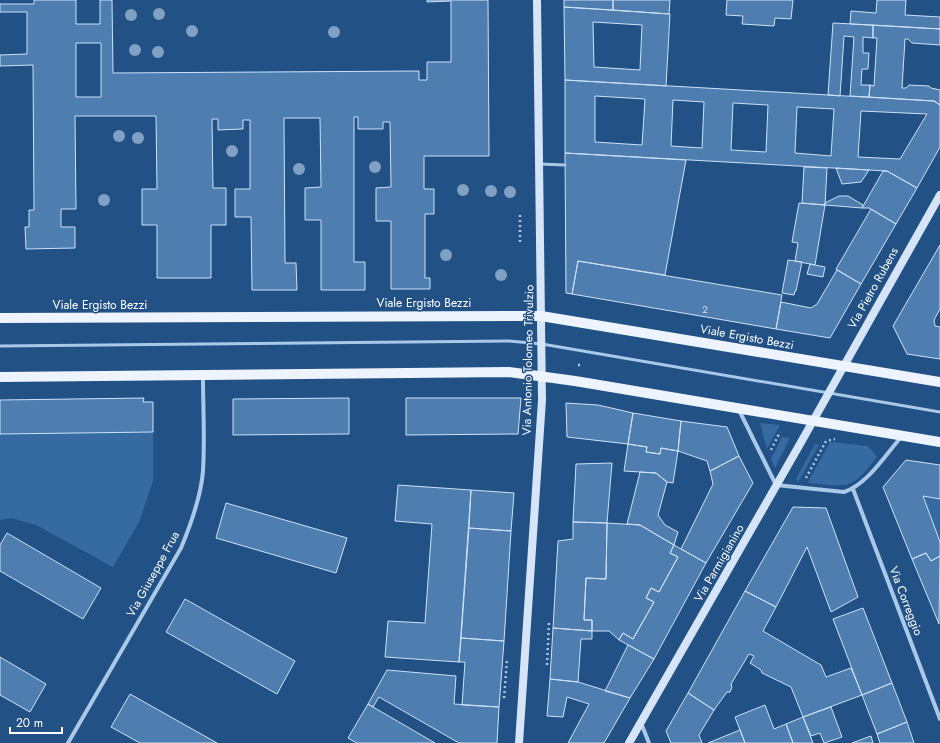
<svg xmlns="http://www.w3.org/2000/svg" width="940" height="743" font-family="Jost,sans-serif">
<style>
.green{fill:#366ba2}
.building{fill:#4e7daf;stroke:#cee2f7;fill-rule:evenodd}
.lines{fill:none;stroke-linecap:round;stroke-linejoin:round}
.path{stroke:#aac9e9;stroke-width:2.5;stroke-dasharray:2 3;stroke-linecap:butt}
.lane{stroke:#aac9e9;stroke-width:3}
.street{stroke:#aac9e9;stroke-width:4}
.secondary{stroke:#d5e5f7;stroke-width:8}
.primary{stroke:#edf4fe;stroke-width:10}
.tree{fill:#81a1c4}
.labels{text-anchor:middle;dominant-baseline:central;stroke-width:3;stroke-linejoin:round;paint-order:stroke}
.number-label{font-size:10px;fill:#d3deeb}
.street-label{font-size:12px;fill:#fff;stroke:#225185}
</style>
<rect width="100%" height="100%" fill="#225185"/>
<path class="green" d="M760,423L780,425L767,449Z
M153,432V481L139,522L113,567L36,525L12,518L0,520V434Z
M782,437L790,438L775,468L771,459Z
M830,442L868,446L877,457C851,490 850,487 809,483L808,482Z
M815,444L819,445L798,482L796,479Z
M923,496L940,499V542Z"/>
<path class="building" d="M34,0H76V24H100V0H112L113,73L419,71V80H427V62H451V1L427,2V0H488L489,156H424V189H434V214H425V278H430V289H391V221H376V188L391,187L390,122H383V129H358V117H354V262H365V290H321V220H305V188L321,187L320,118H284L285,263H296L297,290H252L251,217H235V189H250V120H243V129L218,130V119H212L213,188H226V225H211V278H157V225H142V189H157L156,116H75L76,209H61V227H75V248L26,249L25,227H29V210H34L33,65L0,66V55L27,54V12H0V4H34ZM76,43H101V97H76Z
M564,0H613V10L564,7Z
M613,0H670L669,14L613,10Z
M727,0H793L791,19L775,18L774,26L742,24L743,16L726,15Z
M877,0H906L905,15L940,17V29L850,24L851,11L876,13Z
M564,7L670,14L666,86L565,80ZM593,22L642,25L640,70L594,67Z
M833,23L873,25V38L863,37V53H869L868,69H862L861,85H870L869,97L850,96L854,37L844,36L840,96L828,95Z
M873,25L940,29V45L912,43L908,39H905L902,88H906L909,85L929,86L931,88L940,90V105L934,101L869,97L870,85L874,86L877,38H873Z
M565,80L934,101L940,105V147L917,188L887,171L565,153ZM595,96L645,99L642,145L595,142ZM673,100L704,102L702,148L671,146ZM733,103L768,105L766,152L731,150ZM797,107L834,109L831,156L795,153ZM861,111L927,114L900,159L858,157Z
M565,153L686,160L665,275L578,261L572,294L566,293Z
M804,167L827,168L825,205L802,203Z
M836,168L869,170L861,182L842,184Z
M883,171H887L917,188L896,224L869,208H862Z
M839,196H848L863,205L862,208L825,205V203Z
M799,203L825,205L815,265L795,261L798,243L792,242Z
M871,209L896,224L861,284L836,269Z
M940,245V309L934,320L935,326L940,327V359L907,354L893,326Z
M788,260L802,262L796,291H795L794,295L782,293Z
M578,261L782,295L776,329L572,294Z
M810,264L825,267L823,277L807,274Z
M837,270L861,284L830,338L776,329L781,302L811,308L817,304Z
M144,398L143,402H153V432L0,434V400Z
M349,398V434L233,435V399Z
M406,398H521L518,434L406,435Z
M566,403L598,405L633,413L628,444L567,437Z
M633,413L681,421L678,451L661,448L660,454L646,452L647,447L628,444Z
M681,421L727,427L739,456L710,471L707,461L678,451Z
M628,444L647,447L646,452L660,454L661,448L678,451L673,483L667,482L656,473L624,471Z
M739,456L753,483L706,563L681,549L713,484L710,471Z
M906,460L940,465V499L923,496L940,542V556L931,561L926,553L912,559L883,487Z
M612,463L607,523L573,522L576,464Z
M640,472L656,473L667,482L658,515L665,525L678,532L674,545L640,525L627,524Z
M398,485L471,490L459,662L385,657L388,621L425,623L432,524L395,521Z
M471,490L514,493L511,531L469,528Z
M226,503L347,538L336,573L216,538Z
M793,507L826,508L858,597L831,612L807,547L776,607L745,591Z
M573,522L607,523L606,579L586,578L584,620H592V631L553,628L558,541L573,539Z
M607,523L640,525L674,545L670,553L678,557L659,592L651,588L646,598L654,602L633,639L623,633L619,640L609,631H592V620H584L586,578L606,579Z
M469,528L511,531L504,641L461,638Z
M7,533L101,588L83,619L0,571V545Z
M674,545L706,563L654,659L619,640L623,633L633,639L654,602L646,598L651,588L659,592L678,557L670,553Z
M926,553L931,561L940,556L939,624L912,559Z
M745,591L776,607L763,631L821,665L826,677L851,668L862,695L803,717L791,687L762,673L761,670L750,663L754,656L749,654L731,684L732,687L730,692H727L714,710L688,693Z
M185,599L295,661L277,694L166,632Z
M863,608L892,683L862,695L833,619Z
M553,628L592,631V639H581L578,682L550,679Z
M461,638L504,641L499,707L462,705L465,662H459Z
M628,645L654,659L630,698L605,691Z
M0,657L46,684L30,712L0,695Z
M387,670L456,676L454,704L499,707L497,743H459L379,697L373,707L368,704Z
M550,679L578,682L630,698L604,743H568L589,704L567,697L563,717L547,716Z
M892,683L907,722L877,734L862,695Z
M688,693L714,710L699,735L702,743H671L666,731Z
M130,694L217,743H140L111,727Z
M368,704L373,707L435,743H357L353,741L348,738Z
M765,705L774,729L786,724L793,743H745L735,717Z
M831,707L842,737L824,743L820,733L811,736L803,717Z
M803,717L813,743H793L786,724Z
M907,722L914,743H880L877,734Z
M740,730L745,743H708Z
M871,736L873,743H852Z"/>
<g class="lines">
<path class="path" d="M520,215V242
M578,365H580
M771,450L780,432
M806,478L826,441L835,439
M547,665L549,622
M504,698L507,660"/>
<path class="lane" d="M539,164L565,165
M0,346L509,341L542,344L940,412"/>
<path class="street" d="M739,410L776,485L844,492C867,485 886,454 902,436
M853,489L940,719
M641,723L649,743
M68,743L181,548C191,524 201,497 203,471C205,440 203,407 203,376"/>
<path class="secondary" d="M519,743L542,400L537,0
M629,743L804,437L940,195"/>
<path class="primary" d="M0,318L541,316L940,382
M0,377L509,372L575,381L940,442"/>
</g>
<g class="tree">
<circle cx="159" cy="14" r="6"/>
<circle cx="131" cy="15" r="6"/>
<circle cx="192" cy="31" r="6"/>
<circle cx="334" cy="32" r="6"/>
<circle cx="135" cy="50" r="6"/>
<circle cx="158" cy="52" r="6"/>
<circle cx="119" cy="136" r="6"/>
<circle cx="138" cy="138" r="6"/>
<circle cx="232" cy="151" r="6"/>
<circle cx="375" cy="167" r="6"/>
<circle cx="299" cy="169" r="6"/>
<circle cx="463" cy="190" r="6"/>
<circle cx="491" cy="191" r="6"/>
<circle cx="510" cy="192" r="6"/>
<circle cx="104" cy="200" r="6"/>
<circle cx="446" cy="255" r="6"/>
<circle cx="501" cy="275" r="6"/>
</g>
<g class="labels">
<g class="number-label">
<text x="705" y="309">2</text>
</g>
<g class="street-label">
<text transform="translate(873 288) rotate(-61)">Via Pietro Rubens</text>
<text x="424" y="303">Viale Ergisto Bezzi</text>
<text x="100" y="305">Viale Ergisto Bezzi</text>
<text transform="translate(747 337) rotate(10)">Viale Ergisto Bezzi</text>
<text transform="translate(528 360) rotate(-89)">Via Antonio Tolomeo Trivulzio</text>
<text transform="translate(719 563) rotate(-60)">Via Parmigianino</text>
<text transform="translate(153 574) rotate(-61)">Via Giuseppe Frua</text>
<text transform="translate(906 601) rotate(69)">Via Correggio</text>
</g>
</g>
<path d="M10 727v6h52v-6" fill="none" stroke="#ffffff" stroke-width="2"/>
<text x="16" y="727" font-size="12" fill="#ffffff" stroke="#225185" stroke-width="3" paint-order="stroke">20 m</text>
</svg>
